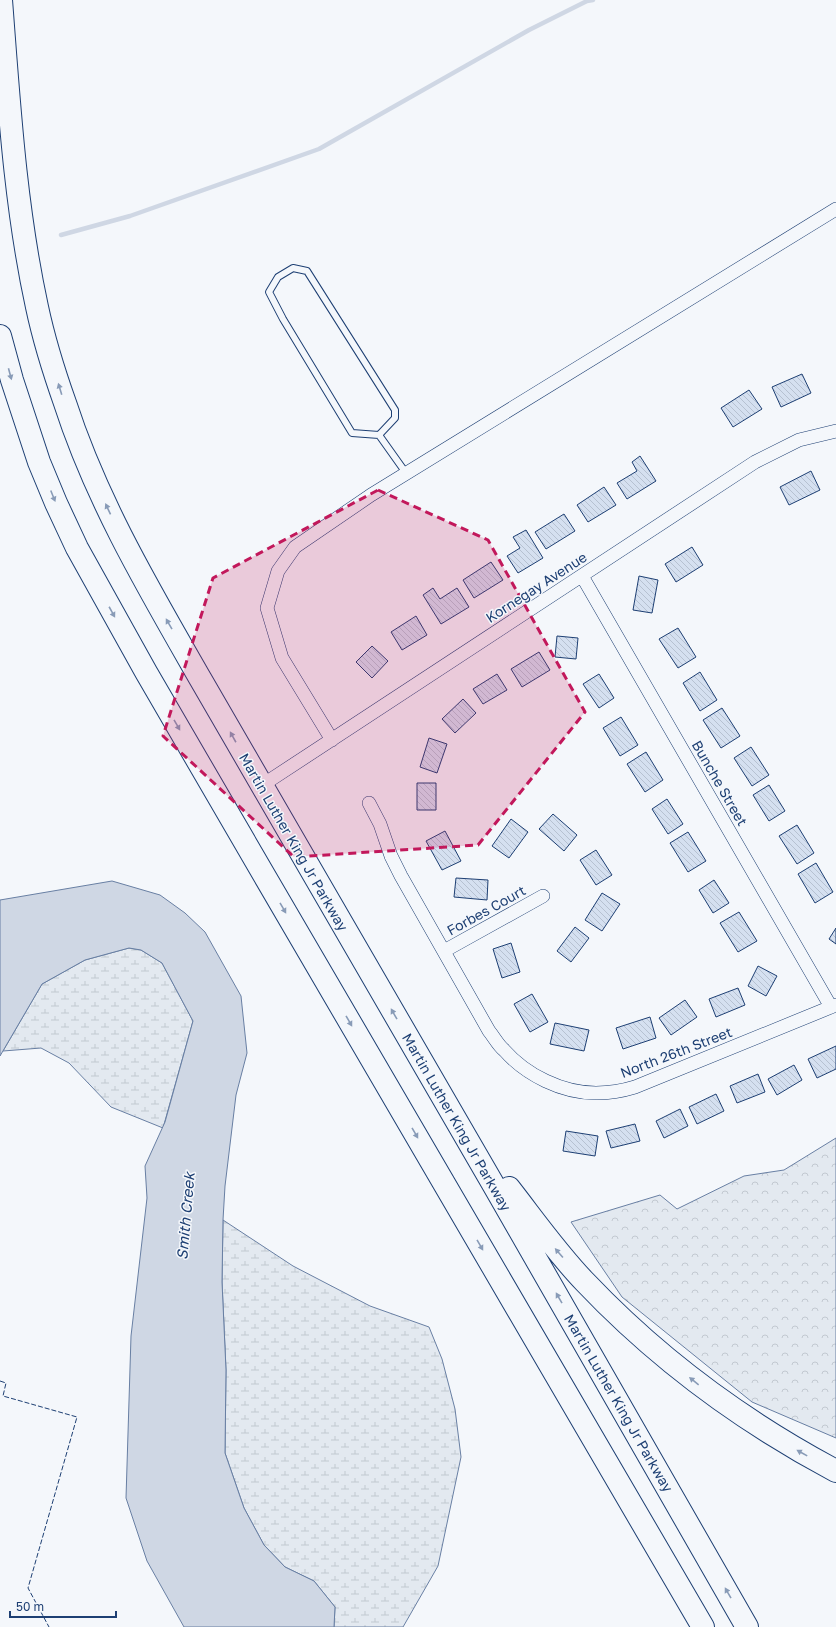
<svg xmlns="http://www.w3.org/2000/svg" width="836" height="1627" font-family="'Golos Text',sans-serif">
<style>
.forest{fill:url(#forest-crowns);stroke:#687fa3}
.wetland{fill:url(#wetland-marsh);stroke:#687fa3}
.water{fill:#cfd7e4;stroke:#687fa3}
.lines{fill:none;stroke-linecap:round;stroke-linejoin:round}
.stream{stroke:#cfd7e4;stroke-width:4.5}
.building{fill:url(#building-back-hatch);stroke:#1d3f73}
.service-casing{stroke:#1d3f73;stroke-width:8}
.minor-casing{stroke:#1d3f73;stroke-width:14}
.motorway-casing{stroke:#1d3f73;stroke-width:24}
.service{stroke:#f4f7fb;stroke-width:6}
.minor{stroke:#f4f7fb;stroke-width:13}
.motorway{stroke:#f4f7fb;stroke-width:22}
.fence{stroke:#1d3f73;stroke-width:1;stroke-dasharray:5 2;stroke-linecap:butt}
.oneway{fill:#889bb7}
.marked{fill:#c2185b;fill-opacity:0.2;stroke:#c2185b;stroke-width:3;stroke-dasharray:8 5;stroke-linejoin:round}
.labels{text-anchor:middle;dominant-baseline:central;stroke-width:3;stroke-linejoin:round;paint-order:stroke}
.street-label{font-size:14px;fill:#1d3f73;stroke:#f4f7fb}
.water-label{font-size:15px;font-style:italic;fill:#1d3f73;stroke:#f4f7fb}
</style>
<defs>
<pattern id="forest-crowns" width="20" height="18" patternUnits="userSpaceOnUse"><rect width="20" height="18" fill="#e3e9f0"/><path d="M2 6a3 3 0 1 1 6 0M12 15a3 3 0 1 1 6 0" fill="none" stroke="#c2c9d1"/></pattern>
<pattern id="wetland-marsh" width="20" height="14" patternUnits="userSpaceOnUse"><rect width="20" height="14" fill="#e3e9f0"/><path d="M1 5h8M5 5V1M11 12h8M15 12V8" fill="none" stroke="#c2c9d1"/></pattern>
<pattern id="building-back-hatch" width="6" height="6" patternUnits="userSpaceOnUse"><rect width="6" height="6" fill="#d5e0f0"/><path d="M-1 5l2 2M0 0l6 6M5-1l2 2" fill="none" stroke="#b6c1d1"/></pattern>
</defs>
<rect width="100%" height="100%" fill="#f4f7fb"/>
<path class="forest" d="M836,1138V1438L752,1402L622,1297L571,1222L660,1195L677,1209L744,1176L784,1170Z"/>
<path class="wetland" d="M129,948L141,950L162,963L193,1021L163,1128L111,1107L69,1063L41,1048L3,1051L42,984L85,960Z
M223,1220L293,1266L370,1306L429,1327L442,1359L455,1409L461,1457L438,1566L403,1627H334L335,1607L314,1581L285,1567L264,1545L244,1508L225,1453L226,1370L222,1282Z"/>
<path class="water" d="M112,881L160,895L185,913L205,932L241,996L247,1053L236,1095L225,1186L223,1220L222,1282L226,1370L225,1453L244,1508L264,1545L285,1567L314,1581L335,1607L334,1627H184L147,1561L126,1498L131,1336L147,1198L145,1166L165,1122L193,1021L162,963L141,950L129,948L85,960L42,984L0,1056V900Z"/>
<g class="lines">
<path class="stream" d="M61,235L130,216L319,149L529,30L587,1L593,0"/>
</g>
<path class="building" d="M802,374L811,393L781,407L772,387Z
M749,390L762,409L733,427L721,408Z
M640,456L656,481L627,499L617,483L637,471L632,462Z
M811,471L820,490L789,505L780,487Z
M604,487L616,505L588,522L577,505Z
M564,514L575,531L546,549L535,532Z
M526,530L543,558L518,573L507,556L520,548L513,537Z
M692,547L703,565L676,582L665,564Z
M491,562L503,580L474,598L463,580Z
M639,576L658,580L652,613L633,610Z
M433,588L440,599L457,588L469,607L441,624L423,595Z
M416,616L427,635L402,650L391,632Z
M678,628L696,657L678,668L659,639Z
M557,636L578,638L576,659L555,657Z
M372,646L388,661L372,678L356,662Z
M539,652L550,670L522,687L511,669Z
M700,672L717,700L700,711L683,683Z
M497,674L507,690L483,704L473,689Z
M599,674L614,698L599,708L583,684Z
M463,699L476,713L455,733L442,719Z
M722,708L740,736L721,748L703,720Z
M621,717L638,745L620,756L603,728Z
M429,738L447,744L437,773L420,767Z
M751,747L769,775L752,786L734,758Z
M646,752L663,780L645,792L627,764Z
M417,783H436V810H417Z
M769,785L785,811L769,821L753,795Z
M667,799L683,824L668,834L652,809Z
M553,814L577,835L564,851L539,829Z
M511,819L528,832L509,858L492,846Z
M797,825L814,853L797,864L779,836Z
M445,831L461,861L442,870L426,841Z
M688,832L706,861L688,872L670,843Z
M596,850L612,875L596,885L580,860Z
M816,863L833,892L815,903L798,874Z
M456,878L488,880L487,900L454,897Z
M714,880L729,903L713,913L699,890Z
M602,893L620,904L602,931L585,920Z
M739,912L757,941L738,952L720,923Z
M575,927L589,938L571,962L557,951Z
M836,928V944L829,939Z
M511,943L520,972L502,978L493,949Z
M758,966L777,976L766,996L748,986Z
M738,988L745,1005L716,1017L709,999Z
M532,994L548,1022L530,1032L514,1004Z
M685,1000L697,1017L671,1035L659,1018Z
M650,1017L656,1038L623,1049L616,1028Z
M555,1023L589,1030L584,1051L550,1044Z
M836,1046V1069L817,1078L808,1059Z
M794,1065L802,1080L777,1095L768,1079Z
M758,1074L765,1092L737,1103L730,1086Z
M716,1094L724,1111L697,1124L689,1107Z
M680,1109L688,1126L664,1138L656,1121Z
M635,1124L640,1141L611,1148L606,1131Z
M566,1131L598,1136L595,1156L563,1151Z"/>
<g class="lines">
<defs>
<path id="service" d="M379,435L395,418V410L307,271L293,268L278,277L269,292L283,319L352,433L379,435L406,473"/>
<path id="minor" d="M582,576L831,1007
M332,740L282,658L267,608L278,571L295,547L371,495L836,209
M261,786L755,462L799,440L836,431
M369,803L380,824L391,856L401,876L489,1031C494,1037 498,1045 504,1050C526,1075 562,1093 596,1093C609,1093 622,1091 635,1087L836,1005
M444,951L543,896"/>
<path id="motorway" d="M1,0C9,103 15,206 37,307C44,340 54,372 65,403C97,502 150,591 201,680C244,754 286,828 329,901C470,1142 608,1385 747,1627
M0,336L12,380L39,462L56,503L77,548L146,672L264,875L703,1627
M509,1188C534,1220 557,1253 585,1282C659,1360 742,1421 836,1471"/>
</defs>
<use href="#service" class="service-casing"/>
<use href="#minor" class="minor-casing"/>
<use href="#motorway" class="motorway-casing"/>
<use href="#service" class="service"/>
<use href="#minor" class="minor"/>
<use href="#motorway" class="motorway"/>
<path class="fence" d="M0,1381L6,1383L3,1396L77,1417L28,1588L49,1627"/>
</g>
<defs><path id="oneway-solid" d="M-6-.8H1V-3.2L6.5 0L1 3.2V.8H-6Z"/></defs>
<g class="oneway">
<use href="#oneway-solid" transform="translate(10 374) rotate(75)"/>
<use href="#oneway-solid" transform="translate(60 389) rotate(-107)"/>
<use href="#oneway-solid" transform="translate(53 496) rotate(68)"/>
<use href="#oneway-solid" transform="translate(108 509) rotate(-115)"/>
<use href="#oneway-solid" transform="translate(112 612) rotate(61)"/>
<use href="#oneway-solid" transform="translate(169 624) rotate(-120)"/>
<use href="#oneway-solid" transform="translate(177 725) rotate(60)"/>
<use href="#oneway-solid" transform="translate(233 737) rotate(-119)"/>
<use href="#oneway-solid" transform="translate(283 908) rotate(60)"/>
<use href="#oneway-solid" transform="translate(394 1014) rotate(-120)"/>
<use href="#oneway-solid" transform="translate(349 1021) rotate(60)"/>
<use href="#oneway-solid" transform="translate(415 1133) rotate(60)"/>
<use href="#oneway-solid" transform="translate(480 1245) rotate(60)"/>
<use href="#oneway-solid" transform="translate(559 1253) rotate(-131)"/>
<use href="#oneway-solid" transform="translate(559 1298) rotate(-120)"/>
<use href="#oneway-solid" transform="translate(694 1381) rotate(-141)"/>
<use href="#oneway-solid" transform="translate(802 1453) rotate(-151)"/>
<use href="#oneway-solid" transform="translate(728 1593) rotate(-120)"/>
</g>
<path class="marked" d="M378,490L488,540L585,712L478,845L294,857L163,736L213,578Z"/>
<g class="labels">
<g class="street-label">
<text transform="translate(536 587) rotate(-33)">Kornegay Avenue</text>
<text transform="translate(720 783) rotate(60)">Bunche Street</text>
<text transform="translate(294 842) rotate(60)">Martin Luther King Jr Parkway</text>
<text transform="translate(486 910) rotate(-29)">Forbes Court</text>
<text transform="translate(676 1052) rotate(-21)">North 26th Street</text>
<text transform="translate(457 1122) rotate(60)">Martin Luther King Jr Parkway</text>
<text transform="translate(619 1403) rotate(60)">Martin Luther King Jr Parkway</text>
</g>
<g class="water-label">
<text transform="translate(185 1216) rotate(-85)">Smith Creek</text>
</g>
</g>
<path d="M10 1611v6h106v-6" fill="none" stroke="#1d3f73" stroke-width="2"/>
<text x="16" y="1611" font-size="12" fill="#1d3f73" stroke="#f4f7fb" stroke-width="3" paint-order="stroke">50 m</text>
</svg>
